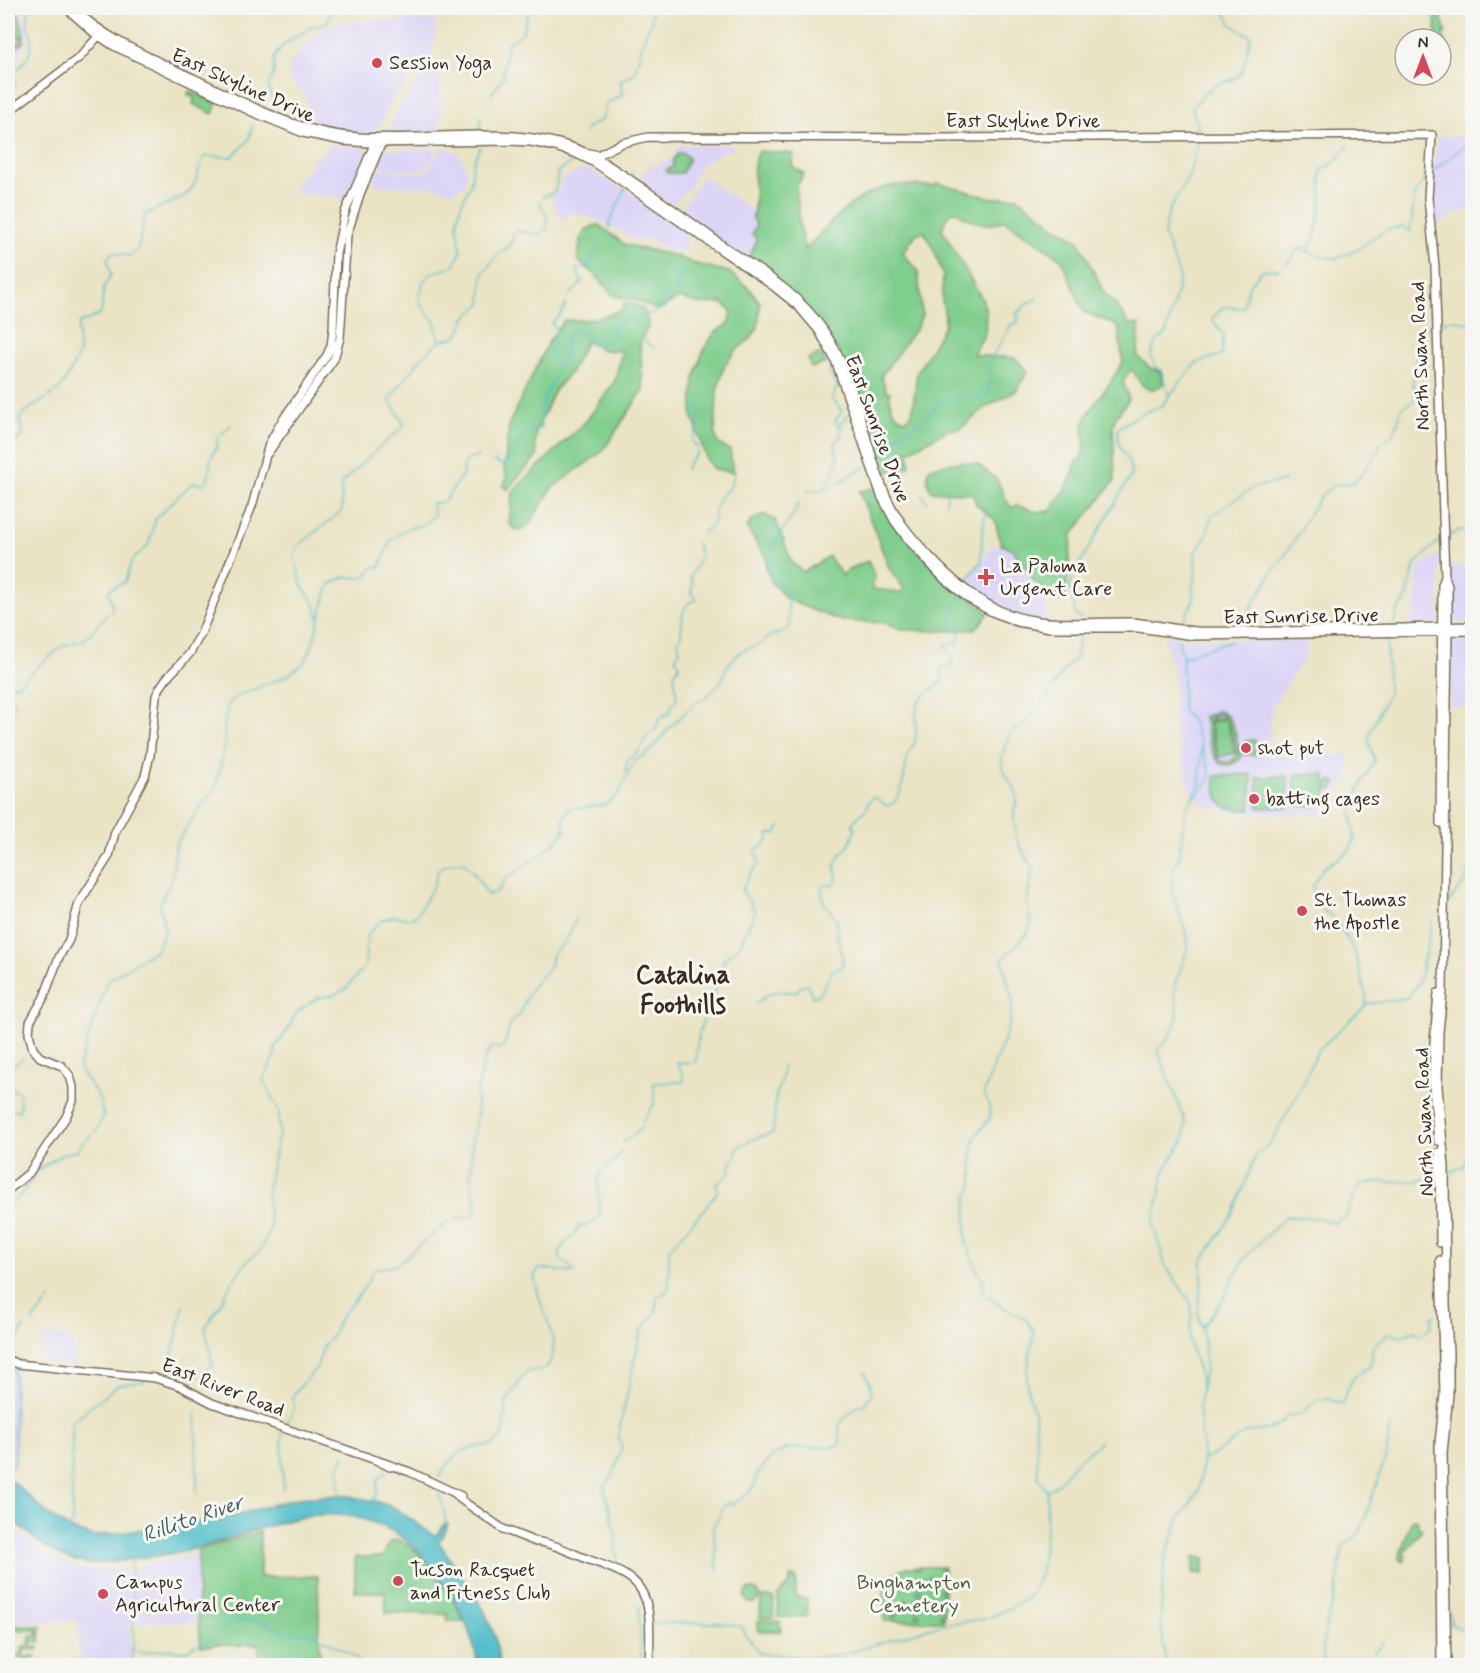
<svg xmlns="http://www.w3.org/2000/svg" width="1480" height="1673" font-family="Mynerve,sans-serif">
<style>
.built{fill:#ddd5f6}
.green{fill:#80ce8d;stroke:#5e7c56;stroke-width:1.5;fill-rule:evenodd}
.cemetery{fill:url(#cemetery-stones);stroke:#5e7c56;stroke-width:1.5}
.water{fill:#50bdca;stroke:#467474;stroke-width:1.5}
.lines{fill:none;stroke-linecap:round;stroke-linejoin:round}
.stream{stroke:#50bdca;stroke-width:1.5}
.major-casing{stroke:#786b58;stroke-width:10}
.major{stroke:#fff;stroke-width:7}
.poi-dot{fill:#d1495b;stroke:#f6f6f2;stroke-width:2}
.labels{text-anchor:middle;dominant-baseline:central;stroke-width:6;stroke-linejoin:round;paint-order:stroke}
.poi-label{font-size:20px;fill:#3b2a1e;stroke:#f6f6f2;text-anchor:start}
.street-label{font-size:20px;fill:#3b2a1e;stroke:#f6f6f2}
.park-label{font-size:20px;fill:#505b3f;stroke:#f6f6f2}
.water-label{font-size:21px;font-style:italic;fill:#425d5a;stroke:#f6f6f2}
.district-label{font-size:26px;font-weight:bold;fill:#3b2a1e;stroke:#f6f6f2}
</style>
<defs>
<pattern id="cemetery-stones" width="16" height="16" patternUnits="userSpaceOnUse" patternTransform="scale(1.5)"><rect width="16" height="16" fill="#80ce8d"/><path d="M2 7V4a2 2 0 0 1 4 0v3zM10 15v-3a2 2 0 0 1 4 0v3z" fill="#6aa773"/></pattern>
</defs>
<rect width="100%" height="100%" fill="#f6f6f2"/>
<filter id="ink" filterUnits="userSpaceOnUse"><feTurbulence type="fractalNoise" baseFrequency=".0167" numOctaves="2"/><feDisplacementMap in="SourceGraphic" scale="12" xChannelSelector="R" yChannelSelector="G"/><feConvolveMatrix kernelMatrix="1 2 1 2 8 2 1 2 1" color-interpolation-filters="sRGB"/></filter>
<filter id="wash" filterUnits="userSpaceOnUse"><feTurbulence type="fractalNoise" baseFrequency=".008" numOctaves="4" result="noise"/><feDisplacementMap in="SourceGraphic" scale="24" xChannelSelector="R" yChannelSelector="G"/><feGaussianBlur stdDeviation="1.35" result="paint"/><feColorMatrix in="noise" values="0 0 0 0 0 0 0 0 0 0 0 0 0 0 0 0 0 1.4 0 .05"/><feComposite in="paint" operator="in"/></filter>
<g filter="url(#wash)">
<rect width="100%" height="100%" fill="#eae4c5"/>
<path class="built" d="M8,8H20L27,32L26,40L9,78L8,88Z
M342,21H436L435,42L430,55L419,70L396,93L375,133H342L300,123L303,111L310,102L289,78V64L318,33Z
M436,60L441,69L440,134L389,132V129L400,106Z
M1438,136H1472V210L1454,214L1433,228L1430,200L1434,161Z
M329,143L364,148L367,151L345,200L339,197L293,193L299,179L310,167L314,158L326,152Z
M677,145H735L734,149L720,153L703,164L693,179L694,181L672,206L640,183V176L650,167L672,159L676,153Z
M441,148H447L457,153L462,158L467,171L465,185L452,192L432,187L376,186L373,180L378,168L395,172H423L429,168Z
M386,149H438L427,166L422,170H390L378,164Z
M586,168L624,189L607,225L583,214H570L561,218L550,196L560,192L561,180Z
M703,176L754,212L752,217L756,225L757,240L748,260L680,211Z
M626,190L689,233L683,252L667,251L649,238L635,240L611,227L609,223Z
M993,544L1013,549L1043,595L1048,621L1024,616L1000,607L964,587Z
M1440,554L1439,625L1409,626L1417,598L1418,566Z
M1449,565L1472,566V623L1453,622Z
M1459,635H1472V699L1464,707H1450L1451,642Z
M1164,636L1235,640L1309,638L1306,655L1271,709L1270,756L1348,755L1349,775L1320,815L1233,812L1205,806L1190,791L1173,724L1175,681Z
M41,1334L73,1339L75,1367L43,1363Z
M8,1368H16L14,1463L9,1468Z
M8,1524L45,1554L75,1567L94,1569L126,1567L127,1573L140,1568V1565L198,1555L199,1616L196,1622H130V1665H79L78,1619L67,1622H8Z"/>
<path class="green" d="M8,8H17L24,35L23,43L13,49L8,48V45L13,46L18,44L22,36L8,39Z
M1435,8H1442V20L1446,31L1443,36L1445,41L1442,42L1436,36Z
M189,91L217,103L213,114L193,104L194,98L188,95Z
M759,151L794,154L792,160L793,168L804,173L796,189L801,234L805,250C829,224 851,197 886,187C900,183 919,186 934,186L938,183L992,198L1017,197L1052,224L1079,241L1104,293L1116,304L1129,324L1139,325L1138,357L1152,369L1160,371L1163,384C1147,397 1139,383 1132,369C1118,383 1124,383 1129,399L1116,417L1113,425L1115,480L1072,535L1065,598C1054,604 1045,598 1042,587L1034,581L1013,549L1001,545L995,520L976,504L973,494L931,491C927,483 927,478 928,470C939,464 963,460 976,464C978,465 993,476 995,478C1003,487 1003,500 1012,508L1017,505L1036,512L1050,511C1061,496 1073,480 1076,462C1092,451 1080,438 1084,423C1088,410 1100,398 1107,387C1113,379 1117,371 1123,362L1118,326L1084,312L1061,259L1004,220C988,230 969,220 955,211L948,215L942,229L982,299L986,311L985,333L973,355L1015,358L1028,371L1016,391L986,407L961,428L948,430L909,451L910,466L881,474L838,351L748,260L757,240L752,234L756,225L752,217C760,196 747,169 759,151ZM924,232L932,245L943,275L942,299L945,317L944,325L938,337L917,373L912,414L905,420C893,415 889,404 890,392H887L881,376L917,327L922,315L918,271L903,253L916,234Z
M678,153H683L689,158L682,173H667L666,170L673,167V161Z
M599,225L626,245L676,256L692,263L729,272L751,290L760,303L758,328L751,338L734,352L724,367L717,391L715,433L718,444L730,450L733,472L713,469L707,461L692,415L694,379L703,352L714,333L729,324L732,312L723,303L702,304L679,298L658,310L635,300L613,296L595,274L578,261C580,245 578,227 599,225Z
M624,302L643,308L649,325L640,342L643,390L603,451L552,488L528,526L521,530L514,529L509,523L513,491L587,420L615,381L622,351L603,350L586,341L572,370L555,390L536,432L535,444L537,456L507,490L503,486L507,478L504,470L509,424L549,341L564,320C583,322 604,317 622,310Z
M821,353L826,363L811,368L808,359Z
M876,488L889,513L988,613L979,626L973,630L933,631L905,630L886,623L842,621L815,611L787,599L772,583L766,568V558L747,528L750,522L764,514L776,521L792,563L804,572L829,556L842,576L848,570L868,561L875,577L872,589L892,591L900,594L904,588L890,570L859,491Z
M1217,711C1236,713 1237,744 1241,759C1236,761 1233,765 1228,765C1211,768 1207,730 1204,717ZM1216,714H1223C1228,720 1237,746 1236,754C1235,759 1234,759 1230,762L1221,761L1217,756L1209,724L1210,720L1211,722L1223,719L1222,716L1210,719Z
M1226,719L1235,753L1219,757L1210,723Z
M1255,740V755H1242L1240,746H1245V741Z
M1249,774L1252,777L1250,810C1222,811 1215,804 1215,776Z
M1295,774H1325L1327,786L1331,780L1336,783L1332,790L1327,788V794L1316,806H1297L1295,797Z
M1288,776V807L1258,808L1257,777Z
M1412,1519L1418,1520L1417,1524L1422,1530L1408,1549L1406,1548L1404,1555L1406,1556L1404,1562L1400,1559V1554Z
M260,1532V1577L318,1576L320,1665H260L259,1644H241V1646L215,1644L212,1646H201L198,1616V1550Z
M390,1541C394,1541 397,1540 400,1541C420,1545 456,1602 464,1621H448L447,1614L386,1613L385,1592H355V1557H383Z
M1194,1557L1205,1558L1203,1574L1193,1573Z
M790,1577H796V1597L807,1599V1613L805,1617H778V1595L790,1583Z
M745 1596a7 7 0 1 1 14 0a7 7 0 1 1-14 0Z
M761,1597H774L773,1618H760Z
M758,1621H780L781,1631H758Z
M10,1626H41L40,1642H31V1647H39L38,1650H24V1657L35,1655V1658L18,1659V1655L23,1651V1646L29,1647L30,1635H38V1630H14L13,1634H10Z"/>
<path class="cemetery" d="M907,1567H944V1621H884V1579Z"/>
<path class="water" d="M8,1478C38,1501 55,1531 95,1536L211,1520L216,1521L296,1498L342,1495L375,1501L395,1508L433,1535L438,1534L445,1523L448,1524L443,1537L438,1541L484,1610L494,1634L500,1665H478C471,1627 455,1595 430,1564C402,1528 355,1509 310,1516C276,1521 238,1537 205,1546C182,1553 157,1556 133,1559C117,1562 100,1565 84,1563C52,1558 31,1535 8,1516Z"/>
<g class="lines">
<path class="stream" d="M491,95L503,77L507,44L523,32L529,8
M8,99L15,86L14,74L28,57L31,48V34L27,27L29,8
M272,109L274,107L268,86L274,72V58L283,45L311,27L327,23L332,8
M479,132L481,117
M585,133L586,128L602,120L606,104L622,95L621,80L634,74L646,32L651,23L652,8
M1198,135V125L1192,108C1199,99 1208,88 1219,84C1228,81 1235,80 1242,72L1251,37L1231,24L1223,8
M1433,171L1463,147L1472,141
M632,174V172
M542,197L555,192L558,171L578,159
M610,228L609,223L626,187
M608,233L609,231
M1308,252C1322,219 1322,205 1321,170L1334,163L1349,145
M1287,264L1299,248L1321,257L1337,258L1355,251L1385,230L1403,227L1410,231C1414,211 1411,192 1427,177
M570,294L582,283L577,270L591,264L595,250
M1438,322L1454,320L1472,324
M644,340L654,348
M440,341L457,336L467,316L481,304L483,273L501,251L510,246L515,230L536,235L547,229C548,219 547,212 540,205L541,201
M556,362L550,356L556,329L552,323L561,314L566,304
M557,364L565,356V345L570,332L577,330L599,342L610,341L614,334L612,328C621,318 631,320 643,316C651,314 659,310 666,307L668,301L677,291L678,279L685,271
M1170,395L1196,363L1222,355L1224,336L1212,319L1223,307L1243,308L1249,285L1262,270L1280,269
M840,427L841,422L844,421L848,415
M8,449L23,435L19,418C33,403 45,402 58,390C64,385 77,360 79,352C80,343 76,334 79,324L101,314L104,287L111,275L107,259L112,253L131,256L138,249L145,214C155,209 185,199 191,190C199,179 197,167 205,156L232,157L248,141L253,126
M881,457L901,432L921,422L938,404L952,397L962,401L969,398L986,396L992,375L988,367C993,351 1005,339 1011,324L1016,323L1019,319L1016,314L1017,312L1022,310L1025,304L1036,299
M494,461L501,465C519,454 512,448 522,436C526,431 535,430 541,428C539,418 542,404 547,392C551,382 557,377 557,366
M686,469L689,462L697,454V447L692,441L700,422L697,402
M825,488L833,473L838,458L835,443L841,436V429L835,421L842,411L832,398L838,387L829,372L831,363
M808,492L812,489C826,496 850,473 865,468
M922,495L927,502
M718,499L730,487L735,471
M946,503L947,492
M714,516L717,502
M709,528L713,523L714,519
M702,533L707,529
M1448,536L1459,531L1472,532
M964,583L981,562L982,532L986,512
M953,615L958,602
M952,617L949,623L954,627
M319,618L313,601L302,586L294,556L298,546L342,511L341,483C363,465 380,444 403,428L404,424L389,399L424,355L440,341L435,323L419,301L423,282L432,273L450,268L455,264L461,251L457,225L460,207L471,183L473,163L480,147
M1081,618L1076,616L1070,586L1073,575L1131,476C1132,453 1115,454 1118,428L1139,415L1163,405L1169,396L1161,370L1155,367L1151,355L1156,342L1166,334L1178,288L1179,274L1164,235L1166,223L1169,210L1188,178L1196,150L1197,140
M1394,623L1397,612L1406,600L1415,564L1438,542
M1241,624L1275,568L1286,554L1321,495L1335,485L1352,483L1359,478L1379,449L1380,444L1392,435L1397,425L1401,409L1416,399C1415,394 1414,390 1413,385C1411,374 1422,342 1425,328L1434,324
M1181,625L1194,599L1192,588L1196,575L1195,553L1206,537L1211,516L1254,487L1284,481
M955,629L960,633
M1178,639L1183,657L1182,674
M1183,657L1232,640
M1183,678L1182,710L1193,723L1200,743
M8,687L18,684L62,646L84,640L113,608L109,593L110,589L125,582L132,560L148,546L156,518L192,483L203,484L208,480C210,469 209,456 217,447L218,437L231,425
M8,693L16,704L10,711L8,722
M1021,725L1039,708L1062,673L1076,657L1080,631
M8,732V736
M8,748L13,749V757L8,767
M1202,748L1209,770
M626,773V765L628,760L639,751L647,736L656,729L659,719L670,712L672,704L677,700L674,674L680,665L675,658L680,651L678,641L681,635L683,612L688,603L697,600L691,592L693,583L690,578L701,556L697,544
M1193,799L1209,781L1210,773
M1448,903L1464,883L1472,867
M756,1003C761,1000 768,994 774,992C786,989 794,998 802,985L807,984L813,997L819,995L832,971L842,967C844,954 840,946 837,935C836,928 840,923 835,917C826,903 822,908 822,888L827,885L834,884L837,878L835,865L840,855L848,847L855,830L852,823L867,808L868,803L872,798H877L887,806C906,801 903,768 909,753C911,749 914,746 915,741C918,729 914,715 918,704C922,693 936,690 943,678L941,671L944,666L951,665L953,659L945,644L958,643L960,635
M1367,1004L1407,998L1419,982L1432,922
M710,1006L724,959L740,946L755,911L742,890L749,876L759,863L755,851L768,841L769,834L777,833L780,826
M1472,1056L1467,1084L1472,1089
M8,1069L23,1058
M8,1085V1088L19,1093L20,1107L19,1111L8,1109
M643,1122L645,1117L654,1105V1083L683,1082V1076L677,1062L693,1063L696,1061C696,1041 700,1027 708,1009
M624,1142L643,1126
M1447,1173L1464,1166L1472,1148
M471,1181L472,1140L477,1121V1091L485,1058L492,1047L501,1049L504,1046L512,1019L520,1016C524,996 535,981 550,967C552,946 555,955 565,942C567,939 575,922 576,919
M8,1206L21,1195L38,1170L61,1155L78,1150L82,1143L95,1132L104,1116L98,1095L80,1071L79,1066L107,981L156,950L165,930L160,907L164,894L172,880L176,844L201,806L215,790L225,746L224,726L228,703L237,696L287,676L305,662L311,649L329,585L344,577L363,578L374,567H380L391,540L408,528L422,525L434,516L432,503L444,502L462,475L465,461L478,456
M456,1218L470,1217L476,1212V1198L473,1195L472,1185
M401,1261L449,1220
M48,1301L50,1299
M32,1322L46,1304
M1202,1327L1225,1297L1232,1279L1248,1254L1287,1216L1318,1218L1334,1223L1346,1216L1357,1188L1364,1183L1417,1181L1437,1176
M15,1342L24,1327
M14,1357V1345
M165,1374L168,1371L184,1305
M191,1386L194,1379L213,1365L205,1327L221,1303L232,1281L248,1260L260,1251L270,1229L267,1189L279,1134V1111L263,1080L274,1058L276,1047L290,1026L296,1013L317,998L334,995L346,989L365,966L367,935L380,921L395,916L410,919L417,915L434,885L438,869L451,863L464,862L476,876L488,895L498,891L506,879L554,844L565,830L563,820L569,809L606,805L619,793L634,761L644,756L662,738L667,730L695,703L705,698L720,683L729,663L741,651L759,645L770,636L789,630L788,593C783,586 773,578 769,571C759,551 794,523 798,504
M1201,1389V1378L1189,1341L1192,1312L1191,1303L1165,1265L1153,1224L1165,1169L1184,1140L1185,1121L1158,1051L1171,1034L1178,1016L1174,987L1187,951L1188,939L1172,892V868L1179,859L1185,812L1200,784L1201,745
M196,1412L197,1494
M286,1423L294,1410L293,1395L317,1367L324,1345L331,1338L340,1318L365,1287L374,1269L394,1266L399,1263
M282,1432L283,1490
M355,1448L358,1445
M1203,1459L1215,1454L1246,1432L1267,1430L1280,1424L1287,1416L1300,1414L1318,1399H1329L1342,1404C1348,1386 1352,1374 1369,1367L1372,1360V1348L1388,1333L1400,1337L1414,1331L1421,1335L1431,1327L1432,1318L1435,1315
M8,1470L15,1462L14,1368
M439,1477C456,1450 462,1448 493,1445L503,1434L506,1402L526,1372L546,1368C561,1347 551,1331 543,1309C539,1299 537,1287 534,1276L539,1269H549L571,1273L574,1270L561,1260L559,1256C562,1246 566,1240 575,1235L578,1227L593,1223L600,1215C600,1204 596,1184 599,1175C602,1165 617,1165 621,1151
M1048,1490C1062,1482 1062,1479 1072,1466C1079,1457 1092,1451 1101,1441
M339,1493V1466L345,1456
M439,1494L443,1505L446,1524
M373,1501L377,1493L378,1479L387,1471
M68,1529L72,1522V1421L118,1385L144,1381
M131,1559L134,1641L132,1650V1666
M617,1560L615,1531L604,1487L613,1475L622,1447L618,1435L641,1331L656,1312L657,1297L665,1293L669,1286V1249L703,1211L718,1191L716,1184C725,1179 730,1175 730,1165C735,1160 734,1154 738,1148C744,1140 764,1136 773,1133L776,1093L781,1082L783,1065
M616,1564L619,1566
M622,1568L635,1579
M717,1570V1562L713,1527L725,1505L735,1503L754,1488L757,1474L772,1456L788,1448L831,1447L840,1444L839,1425L856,1407L864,1405L871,1395V1386L865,1373
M645,1592L651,1601L649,1602
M639,1606L641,1666
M1450,1612L1451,1624L1472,1636
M654,1623H723L741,1627L759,1653L812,1658L847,1653L939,1625L989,1618L1027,1599L1040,1575L1046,1532L1047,1491L1038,1478L1035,1417L1028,1390L1027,1373L1034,1331L1026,1319L996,1303L983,1292V1280L975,1266L966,1241V1230L967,1199L973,1184L972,1149L975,1137L990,1118L989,1106L984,1093L1009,1025L1013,1001L1002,960L1027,934L1031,923L1027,901L1033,868C1020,848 1013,837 1014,812C1014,807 1017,803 1017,799C1017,787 1007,779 1003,769C999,758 1006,744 1010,733L1019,727
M132,1650L138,1653L173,1649L177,1652L189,1650L193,1646L207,1642L213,1637L230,1621H256L268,1623L286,1632L311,1633L348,1652L359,1660
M1448,1665L1472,1655
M1166,1666L1161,1622L1162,1588L1166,1556L1179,1519L1199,1491L1203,1455L1199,1407L1205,1368V1345L1198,1311L1202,1278V1261L1233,1214L1256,1155L1270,1144L1302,1086L1318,1050L1366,1006V996L1354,950L1335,919L1319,907L1313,899V886L1323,868L1347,853L1355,840C1347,803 1358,791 1375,761L1368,738L1388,693L1387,641L1388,636
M1324,1666C1320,1642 1328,1617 1335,1595C1339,1580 1340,1563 1342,1547L1360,1533L1387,1453L1391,1421
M1374,1666V1653L1383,1642"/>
</g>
</g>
<g filter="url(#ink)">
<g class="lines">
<defs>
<path id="major" d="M66,8L93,32L114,46L252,112L303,133L343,141L369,143L509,141L531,142L555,147L577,154L595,163L773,286L798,306L819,331L835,360L881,496L895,522L909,541L944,579L969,599L990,611L1017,622L1050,628H1139L1194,636L1472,631
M73,8C108,41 152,58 195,79C248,104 299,134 359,137C438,142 535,118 605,163C644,188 683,216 721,244C758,270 797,291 823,329C858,379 863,445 888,500C899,523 915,541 933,560C952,580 973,598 999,610C1042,629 1086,621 1131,622C1153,623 1175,630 1197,631C1289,633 1381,628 1472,626
M8,112L80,57L101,33
M585,152L598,155L622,143L648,137L940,138L1432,135L1428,198L1435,266L1445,577L1448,586V632L1443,992L1439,1032L1438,1087L1445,1167L1446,1304L1449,1352V1394L1443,1453L1447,1666
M268,453L334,359L340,338L347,235L360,194L382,142
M1440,823L1442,585L1445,577
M1438,1141L1433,1087L1434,1042L1438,993
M1439,1152L1440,1243
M8,1190L29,1173L66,1117L73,1101V1087L70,1076L62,1066L40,1057L33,1049L29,1034L30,1022L44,997L59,957L69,940L79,903L109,856L115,832L145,776L150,755L156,696C163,678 178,668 190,653C193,648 196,641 200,636L252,506L269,444L280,424L327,355L331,346L333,330L336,254L345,212L376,140
M1440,1260L1444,1394L1439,1444L1441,1666
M8,1360L18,1364L155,1378L180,1386L212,1403L393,1466L390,1467L376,1460
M393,1466L410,1472L461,1496
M457,1495L460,1499L503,1529L536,1542
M534,1541C553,1543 569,1552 587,1559C600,1564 613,1568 625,1575C657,1592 649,1638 649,1666"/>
</defs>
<use href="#major" class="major-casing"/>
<use href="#major" class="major"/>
</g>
</g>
<g class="poi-dot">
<circle cx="377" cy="63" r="6"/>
<path d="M983 568h6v6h6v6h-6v6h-6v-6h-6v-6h6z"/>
<circle cx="1246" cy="748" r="6"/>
<circle cx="1254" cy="799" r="6"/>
<circle cx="1302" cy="911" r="6"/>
<circle cx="398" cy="1581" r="6"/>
<circle cx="103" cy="1594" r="6"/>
</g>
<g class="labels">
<g class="poi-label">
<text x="389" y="63">Session Yoga</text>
<text x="1000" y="566">La Paloma<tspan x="1000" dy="23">Urgent Care</tspan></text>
<text x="1258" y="748">shot put</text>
<text x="1266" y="799">batting cages</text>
<text x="1314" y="900">St. Thomas<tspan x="1314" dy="23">the Apostle</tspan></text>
<text x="410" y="1570">Tucson Racquet<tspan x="410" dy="23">and Fitness Club</tspan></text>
<text x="115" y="1582">Campus<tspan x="115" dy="23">Agricultural Center</tspan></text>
</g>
<g class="street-label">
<text transform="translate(243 86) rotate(24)">East Skyline Drive</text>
<text x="1023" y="121">East Skyline Drive</text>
<text transform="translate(1421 356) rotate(-92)">North Swan Road</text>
<text transform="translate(877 429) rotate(70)">East Sunrise Drive</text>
<text transform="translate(1301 617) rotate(-1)">East Sunrise Drive</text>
<text transform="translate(1425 1122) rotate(-92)">North Swan Road</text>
<text transform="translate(223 1388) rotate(21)">East River Road</text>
</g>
<g class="park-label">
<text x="914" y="1583">Binghampton<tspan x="914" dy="23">Cemetery</tspan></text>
</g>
<g class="water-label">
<text transform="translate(193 1519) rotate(-19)">Rillito River</text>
</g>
<g class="district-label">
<text x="683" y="976">Catalina<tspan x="683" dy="30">Foothills</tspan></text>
</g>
</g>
<rect width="1480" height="1673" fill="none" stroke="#f6f6f2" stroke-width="30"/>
<g transform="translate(1423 57)"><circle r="28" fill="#f6f6f2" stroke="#aba49d" stroke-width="1.5"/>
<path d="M0-4.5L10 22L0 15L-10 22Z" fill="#d1495b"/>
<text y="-9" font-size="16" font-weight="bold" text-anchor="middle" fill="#3b2a1e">N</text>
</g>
</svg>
